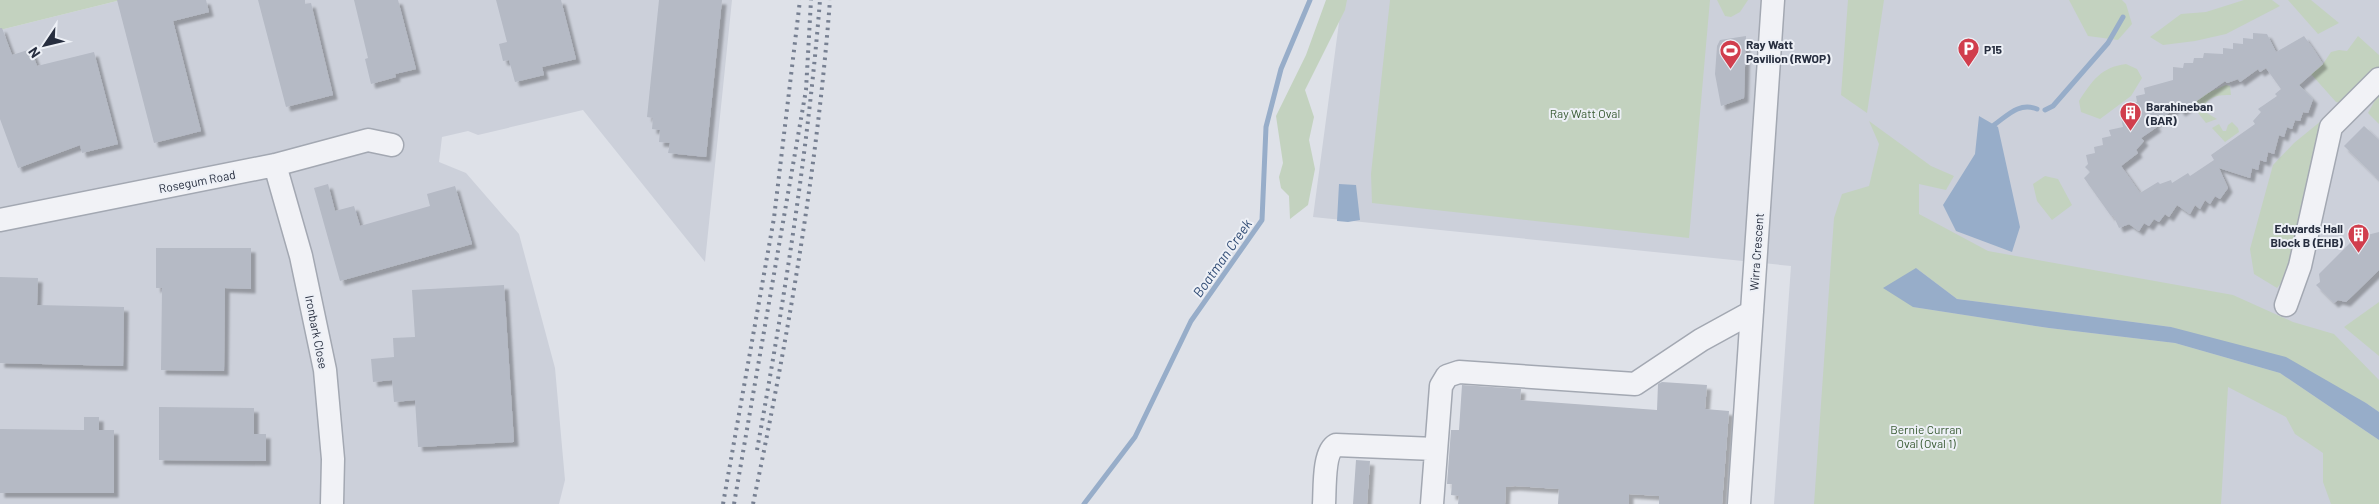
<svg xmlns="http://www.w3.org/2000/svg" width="2379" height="504" font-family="Barlow,sans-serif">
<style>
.built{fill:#ccd0da}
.green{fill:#c3d2bf}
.water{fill:#97adc9}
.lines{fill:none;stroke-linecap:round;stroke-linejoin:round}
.stream{stroke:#97adc9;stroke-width:5}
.building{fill:#b5bac5;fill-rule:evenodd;filter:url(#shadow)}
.minor-casing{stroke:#a3a8b2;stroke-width:25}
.minor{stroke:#f1f2f6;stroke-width:22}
.rail{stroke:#778092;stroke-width:4;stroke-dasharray:2.5 5;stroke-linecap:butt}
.labels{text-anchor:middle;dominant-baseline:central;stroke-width:4;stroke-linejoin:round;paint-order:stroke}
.poi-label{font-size:12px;font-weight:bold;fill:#272e3f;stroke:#edf0f6;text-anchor:start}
.park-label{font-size:12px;fill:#395b34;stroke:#edf0f6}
.street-label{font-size:12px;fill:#272e3f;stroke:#edf0f6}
.water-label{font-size:14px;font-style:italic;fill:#304b74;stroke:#edf0f6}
</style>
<defs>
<filter id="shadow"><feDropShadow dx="4.5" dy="4.5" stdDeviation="1" flood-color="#0004"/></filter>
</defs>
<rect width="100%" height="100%" fill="#dee1e8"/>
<path class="built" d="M121,0H732L705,262L583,110L478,135L468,131L442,137L439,162L466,173L519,234L555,368L565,480L559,504H0V30Z
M1342,0H2379V504H1774L1791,266L1313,217Z"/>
<path class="green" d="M0,0H121L0,30Z
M1326,0H1347L1345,10L1305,90L1314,117L1309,140L1315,169L1308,205L1290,219L1289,196L1281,188L1279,177L1283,163L1276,116L1306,55Z
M1390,0H1710L1689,238L1372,203L1371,174Z
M1717,0H1748L1740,12L1731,17L1725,16Z
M1848,0H1884L1867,113L1841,95Z
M2069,0H2122L2126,4L2132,24L2118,40L2088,36Z
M2244,0H2272L2280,6L2226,34L2195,41L2163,45L2150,37L2181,14L2206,12Z
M2288,0H2311L2339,23L2318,34Z
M2358,36L2379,55V73L2340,103L2336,102L2311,74L2323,64L2331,52L2339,50L2347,51Z
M2126,64L2137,69L2142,78L2131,96L2100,119L2081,112L2079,101C2092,81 2101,67 2126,64Z
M2226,85L2230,86L2231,95C2220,95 2210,95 2204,106L2205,112L2217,119L2206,123L2191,104L2203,95Z
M2379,93V124L2368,113Z
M1869,121L1931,166L1954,176L1946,190L1919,184V214L1988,251L2233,295L2293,322L2334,334L2379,380V412L2366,403L2171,327L1957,299L1916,268L1913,307L2049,328L2175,343L2280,373L2379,440V504H2331L2323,482V453L2295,434L2286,417L2228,387L2221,504H1814L1834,218L1842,194L1869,186L1879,144Z
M2321,121L2297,264L2277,288L2254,274L2250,249L2273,165L2294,143Z
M2232,122L2238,128L2239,132L2225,142L2212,128L2219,124L2223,131H2226L2228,125Z
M2045,176L2058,179L2072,205L2052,220L2037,201L2033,184Z
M2379,302V356L2344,327Z"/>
<path class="water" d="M1979,116L1998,127L2020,227L2012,252L1956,231L1943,205L1975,154Z
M1339,184L1356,185L1360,220L1348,222L1337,221Z
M1916,268L1957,299L2171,327L2286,357L2366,403L2379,412V440L2280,373L2175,343L2049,328L1913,307L1883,288Z"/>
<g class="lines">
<path class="stream" d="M2045,110L2053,106L2108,43L2123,17
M1994,125C2008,115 2019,102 2037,109
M1084,504L1135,437L1191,321L1262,220L1266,127L1281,69L1310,0"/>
</g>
<path class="building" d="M117,0H206L209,12L173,21L201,131L154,143Z
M258,0H305V4L311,3L333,95L286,107Z
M354,0H398L416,69L395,74L396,77L371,84L365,59L368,58Z
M496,0H561L576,59L542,67L544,75L515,82L509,60L503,61L499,44L507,42Z
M659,0H722L706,157L668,153L670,143L659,142L660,130L652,129L653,118L647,117Z
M0,28H2L12,55L31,49L37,66L94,52L118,144L82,153L80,145L18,168L0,119Z
M2253,33L2267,34L2276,52L2304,36L2314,50L2323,64L2299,85L2313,99L2308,113L2303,112L2300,121L2295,120L2292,129L2287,127L2284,137L2279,135L2274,154L2268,152L2266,162L2260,160L2258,170L2252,168L2250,178L2219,168L2228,188L2220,199L2215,196L2210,204L2205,200L2200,209L2195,205L2190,214L2177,205L2169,217L2165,214L2159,222L2154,219L2149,226L2144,223L2139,231L2129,224L2119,228L2113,215L2111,216L2084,178L2090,172L2085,167L2088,164L2086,155L2095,153L2094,147L2103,145L2102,138L2111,136L2109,130L2123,127L2120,112L2129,110L2128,104L2137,102L2136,96L2145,94L2144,88L2173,80V67L2183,68L2184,63H2193L2194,58H2203L2204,53L2223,54V48L2233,49V43L2243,44V38L2253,39ZM2266,68L2281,89L2275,94L2277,96L2258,109L2261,112L2253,121L2255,124L2211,155L2214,160L2190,176L2188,173L2172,183L2171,180L2160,184L2158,182L2140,193L2121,166L2138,153L2136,150L2144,141L2141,138L2157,127L2154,124L2177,107L2181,112L2225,81L2227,83L2238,79L2240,82L2258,69L2260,72Z
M1746,36L1744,98L1721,106L1715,74L1717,46L1720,40Z
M2364,126L2379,140V180L2344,146Z
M328,184L335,211L354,206L360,226L430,206L427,194L455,186L472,244L340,281L314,188Z
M2379,232V270L2346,302L2338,300L2334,303L2316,285L2320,282L2319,274L2355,238Z
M156,248H251V289L225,288L224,371L161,370L162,288H156Z
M0,277L38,278L37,305L124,307L123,366L0,363Z
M504,285L514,442L418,447L415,400L394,402L392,380L373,382L371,359L394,357L393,338L415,337L412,290Z
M1662,382L1707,385L1705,409L1729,411L1722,504H1659V496L1629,494V504H1558L1559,489L1515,486L1506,487L1505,504H1458L1459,496L1451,495L1452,484H1447L1451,430H1459L1462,385L1521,389L1520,400L1657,410L1658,384Z
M159,407L254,408V434H266V461L159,460Z
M84,417H99V430H114V493H0V429L84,430Z
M1356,460L1370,461L1367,504H1353Z"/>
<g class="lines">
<defs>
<path id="minor" d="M275,165L301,256L325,370L333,459L332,504
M0,220L275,165L368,140L392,145
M2286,305L2300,266L2331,127L2379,79
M1324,504C1325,490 1323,452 1336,445L1435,449
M1432,504L1441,386L1447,376L1459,372L1635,384L1701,340L1752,312
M1739,504L1773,0"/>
</defs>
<use href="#minor" class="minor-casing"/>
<use href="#minor" class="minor"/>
<path class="rail" d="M757,450C784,301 808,151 820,0
M723,504L774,218L800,0
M734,504L806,90L811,0
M753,504C788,337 817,171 830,0"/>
</g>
<defs>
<symbol id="parking-pin" viewBox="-11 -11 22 30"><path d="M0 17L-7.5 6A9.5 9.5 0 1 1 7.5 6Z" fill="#d13e4d" stroke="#edf0f6"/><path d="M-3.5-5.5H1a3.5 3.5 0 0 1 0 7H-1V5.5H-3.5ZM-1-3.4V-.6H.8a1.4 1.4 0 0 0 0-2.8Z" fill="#fff"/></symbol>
<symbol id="stadium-pin" viewBox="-11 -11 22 30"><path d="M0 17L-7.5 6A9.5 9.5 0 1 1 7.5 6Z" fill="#d13e4d" stroke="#edf0f6"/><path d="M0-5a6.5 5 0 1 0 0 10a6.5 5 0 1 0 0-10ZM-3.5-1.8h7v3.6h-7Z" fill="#fff"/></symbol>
<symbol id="building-pin" viewBox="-11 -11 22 30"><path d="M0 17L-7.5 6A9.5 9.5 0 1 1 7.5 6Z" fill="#d13e4d" stroke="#edf0f6"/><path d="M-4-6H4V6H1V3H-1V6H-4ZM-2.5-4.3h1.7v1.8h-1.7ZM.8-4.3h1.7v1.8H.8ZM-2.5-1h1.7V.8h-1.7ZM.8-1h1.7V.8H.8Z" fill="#fff"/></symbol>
</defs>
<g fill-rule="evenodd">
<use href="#parking-pin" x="1956" y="36" width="25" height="34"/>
<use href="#stadium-pin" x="1718" y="38" width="25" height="34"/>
<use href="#building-pin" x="2118" y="100" width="25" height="34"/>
<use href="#building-pin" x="2346" y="222" width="25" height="34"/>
</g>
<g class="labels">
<g class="poi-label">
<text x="1746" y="44">Ray Watt<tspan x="1746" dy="14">Pavilion (RWOP)</tspan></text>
<text x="1984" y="49">P15</text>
<text x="2146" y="106">Barahineban<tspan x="2146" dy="14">(BAR)</tspan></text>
<text x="2343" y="228" text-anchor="end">Edwards Hall<tspan x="2343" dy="14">Block B (EHB)</tspan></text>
</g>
<g class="park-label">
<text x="1585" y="113">Ray Watt Oval</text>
<text x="1926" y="429">Bernie Curran<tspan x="1926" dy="14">Oval (Oval 1)</tspan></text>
</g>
<g class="street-label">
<text transform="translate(197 181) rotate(-11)">Rosegum Road</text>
<text transform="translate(1756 252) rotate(-86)">Wirra Crescent</text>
<text transform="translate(317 332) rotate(79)">Ironbark Close</text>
</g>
<g class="water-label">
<text transform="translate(1222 258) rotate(-55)">Boatman Creek</text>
</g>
</g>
<g transform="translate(45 45) rotate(235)" stroke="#edf0f6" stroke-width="4" paint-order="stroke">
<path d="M0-4L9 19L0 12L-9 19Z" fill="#272e3f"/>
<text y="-8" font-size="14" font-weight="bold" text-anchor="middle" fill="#272e3f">N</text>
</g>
</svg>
